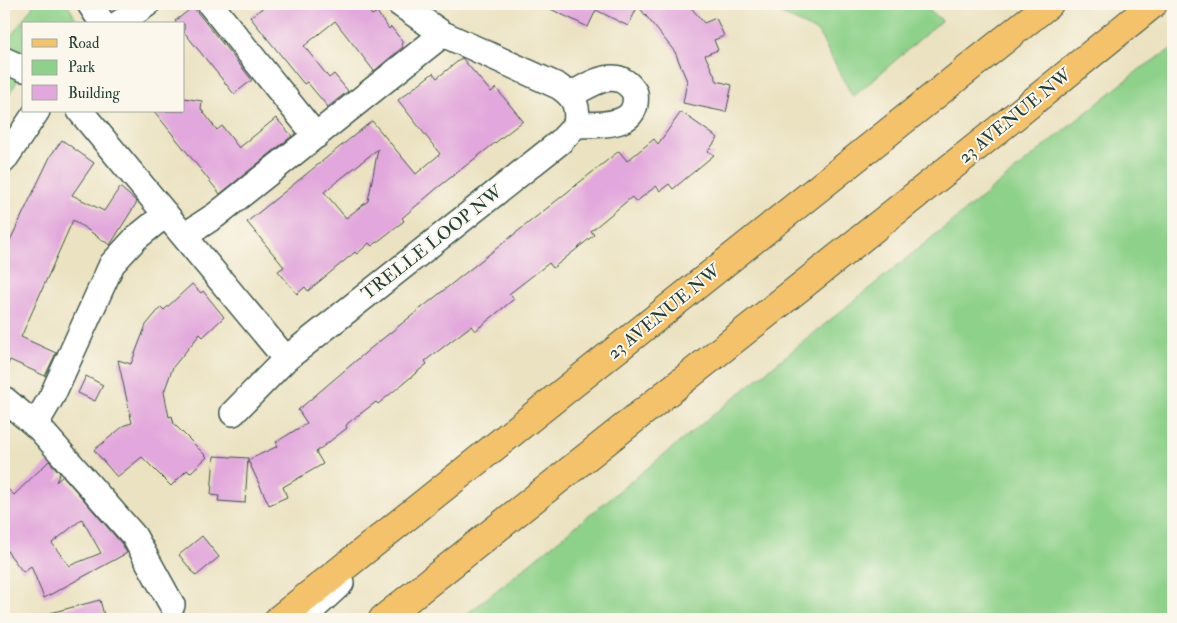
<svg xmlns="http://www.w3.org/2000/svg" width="1177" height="623" font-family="'IM FELL Double Pica',serif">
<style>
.green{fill:#8ed18a;stroke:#56875f}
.building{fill:#e2a7dc;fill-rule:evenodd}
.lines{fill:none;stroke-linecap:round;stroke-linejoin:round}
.minor-casing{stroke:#3e5649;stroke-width:28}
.major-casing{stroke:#3e5649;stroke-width:30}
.minor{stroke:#fff;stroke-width:25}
.major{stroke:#f4c26a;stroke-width:28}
.labels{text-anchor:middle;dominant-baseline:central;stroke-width:4;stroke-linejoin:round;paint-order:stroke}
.street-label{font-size:18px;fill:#1f3d34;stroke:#fbf7ec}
</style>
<rect width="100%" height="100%" fill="#fbf7ec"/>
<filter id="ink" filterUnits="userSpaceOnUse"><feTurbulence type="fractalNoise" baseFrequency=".02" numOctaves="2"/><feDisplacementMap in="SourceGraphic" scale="10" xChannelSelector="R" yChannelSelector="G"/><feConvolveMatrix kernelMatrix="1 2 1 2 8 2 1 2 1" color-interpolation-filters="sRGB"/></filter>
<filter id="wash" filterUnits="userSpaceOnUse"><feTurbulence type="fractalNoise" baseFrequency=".0096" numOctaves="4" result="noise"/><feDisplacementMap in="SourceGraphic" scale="20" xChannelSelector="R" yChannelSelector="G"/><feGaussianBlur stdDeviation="1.12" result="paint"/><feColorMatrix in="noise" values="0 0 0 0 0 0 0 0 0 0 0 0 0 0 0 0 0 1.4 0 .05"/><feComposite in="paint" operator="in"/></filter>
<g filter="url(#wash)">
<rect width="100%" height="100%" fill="#ebe2c1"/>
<path class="green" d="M34,4H67L75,17L68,24H24V70L4,103V46Z
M762,4H920L942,20L853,97L818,32Z
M1173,48V619H461L1140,69Z"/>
<g id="blocks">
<path class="building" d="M268,4H364L372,15L377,12L389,29L391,27L403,42L401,44L403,47L374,71L335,21L304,46L329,78L334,74L348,91L328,107L307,82L304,84L250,17Z
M540,4H688L704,23L716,18L724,36L714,40L718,50L705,55L717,81L732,85L726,112L683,103L687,81L675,52L638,6L628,26L596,10L588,27Z
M193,7L252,80L234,94L184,32V24H177L175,21Z
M462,58L491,92L496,88L523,121L436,189L402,218L404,221L372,246L369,243L357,254L355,252L308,291L305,287L297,294L278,271L284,267L247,222L372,121L416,174L440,154L398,100L433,73L437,78ZM378,149L368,201L346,218L324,192Z
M184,98L202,101L201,109L217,130L222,126L239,148L276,118L292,136L220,194L154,111H184Z
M681,112L718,138L708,151L714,155L673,189L669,184L660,191L656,186L636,202L632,197L591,231L594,235L553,268L549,263L509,294L514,299L475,331L471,326L425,361L427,364L378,404L376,402L348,423L346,426L347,428L316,452L323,464L283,487L287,497L269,505L248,460L278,446L276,442L307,423L298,410L371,348L619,151L627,161L654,139L658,144Z
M62,140L94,163L72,195L104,211L120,187L137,202L110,245L73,220L21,337L56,353L45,376L10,360L4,373V253L51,155Z
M192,284L201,293L203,291L224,317L203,337L200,334L173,367L164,392L169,417L172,416L174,424L207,457L190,473L187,470L171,486L142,457L117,477L94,450L125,425L132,423L118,360L131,364L146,325L161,307L164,310Z
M86,376L103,385L95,401L78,393Z
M214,456L248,458L245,503L218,501L219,496L211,495Z
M49,461L60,473L56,482L63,476L122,544L127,553L44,598L31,566L23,572L4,547V485L14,495ZM82,519L101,553L69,566L52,543Z
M202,536L219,557L196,576L179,555Z
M100,600L105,619H50V613Z"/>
</g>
</g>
<g filter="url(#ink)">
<use href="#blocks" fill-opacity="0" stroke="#3e5649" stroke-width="1"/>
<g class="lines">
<defs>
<path id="minor" d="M90,4L103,24
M210,4L316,136
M118,24L147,4
M4,60L24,69
M571,95C592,83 618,65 635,93C640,129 600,124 576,125
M80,111L286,359L560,142L576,125C579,106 574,96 558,86L443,34L400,4
M4,160L37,111
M184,236L216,215L443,34
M4,399L40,429L134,536L172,605
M233,413L286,359
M35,425L52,396L112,264L136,238L166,214
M302,619L341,583"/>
<path id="major" d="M279,619L1049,4
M383,619L1014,117L1153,4"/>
</defs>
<use href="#minor" class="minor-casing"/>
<use href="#major" class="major-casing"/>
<use href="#minor" class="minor"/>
<use href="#major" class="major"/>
</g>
</g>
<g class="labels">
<g class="street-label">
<text transform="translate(1015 116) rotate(-39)">23 AVENUE NW</text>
<text transform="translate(432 243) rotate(-38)">TRELLE LOOP NW</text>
<text transform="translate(664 312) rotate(-39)">23 AVENUE NW</text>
</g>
</g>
<rect width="1177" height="623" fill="none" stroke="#fbf7ec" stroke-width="20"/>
<rect x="22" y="22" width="162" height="90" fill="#fbf7ec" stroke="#a3ada2"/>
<rect x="32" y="39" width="25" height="8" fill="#f4c26a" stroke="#a3ada2"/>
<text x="68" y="48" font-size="15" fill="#1f3d34">Road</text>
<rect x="32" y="60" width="25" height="15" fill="#8ed18a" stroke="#a3ada2"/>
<text x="68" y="72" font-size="15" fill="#1f3d34">Park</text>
<rect x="32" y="85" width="25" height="15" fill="#e2a7dc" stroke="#a3ada2"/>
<text x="68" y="98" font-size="15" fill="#1f3d34">Building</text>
</svg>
